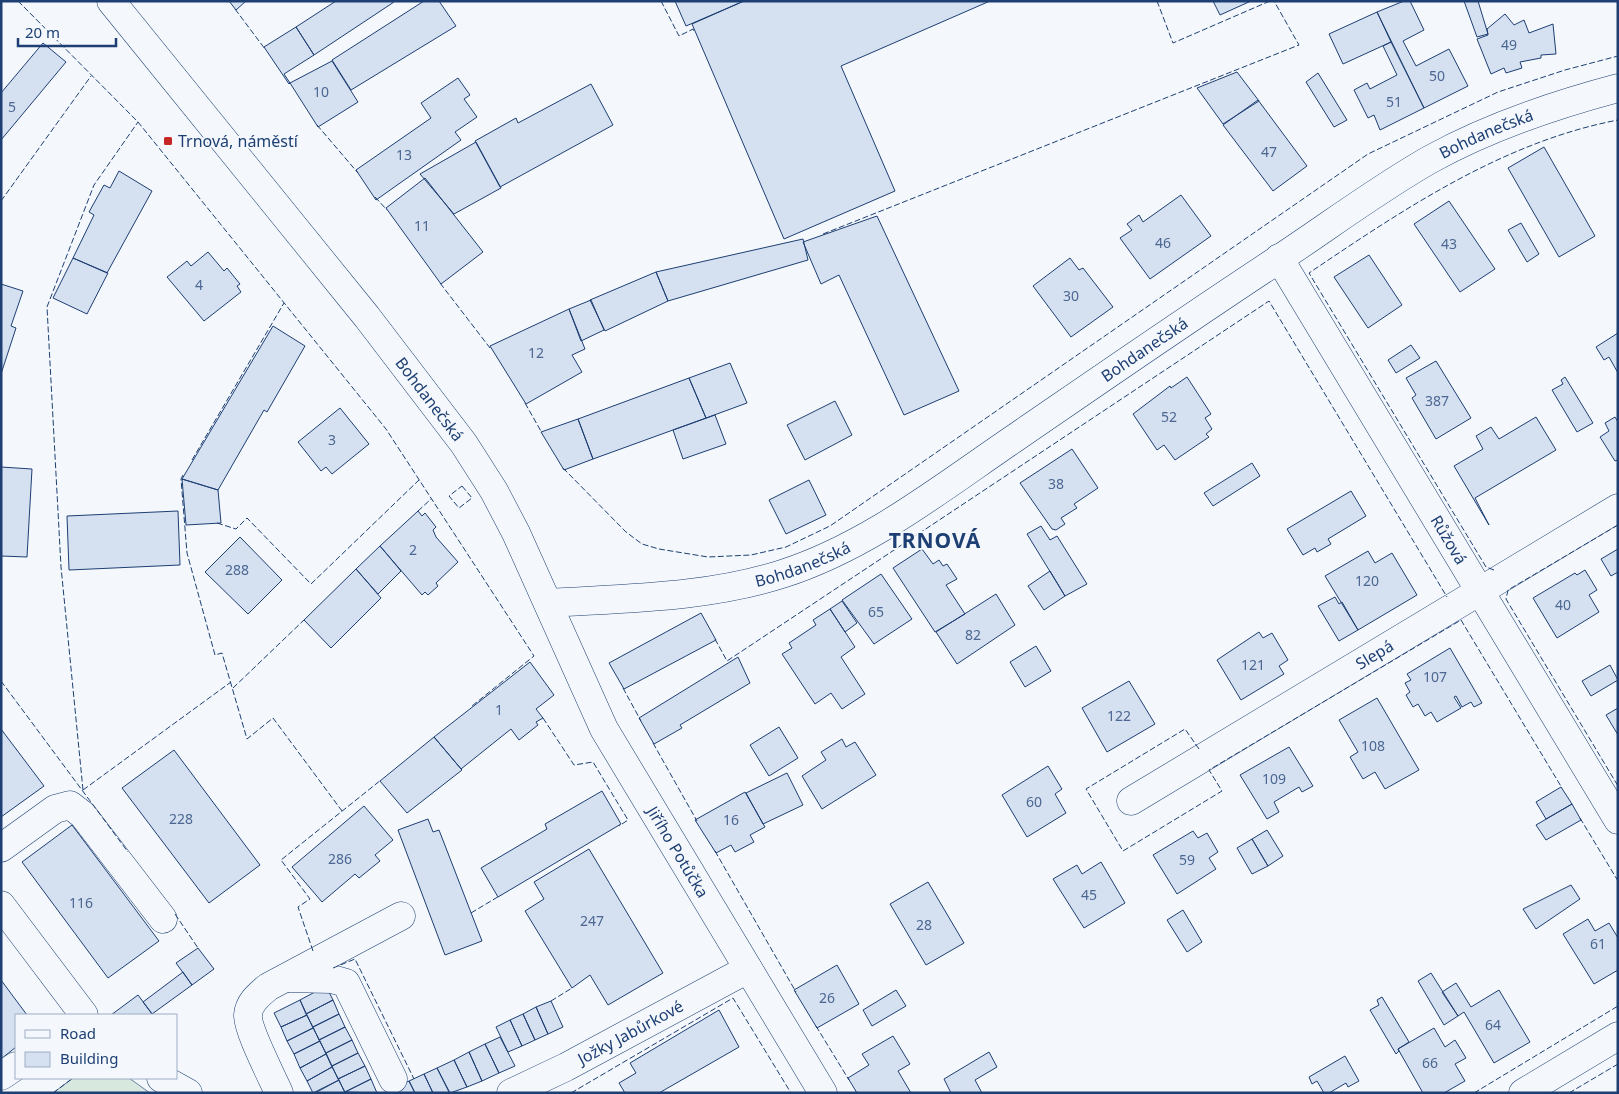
<svg xmlns="http://www.w3.org/2000/svg" width="1619" height="1094" font-family="'Noto Sans',sans-serif">
<style>
.green{fill:#d7e8df;stroke:#687fa3}
.building{fill:#d5e0f0;stroke:#1d3f73}
.lines{fill:none;stroke-linecap:round;stroke-linejoin:round}
.minor-casing{stroke:#1d3f73;stroke-width:29}
.minor{stroke:#f4f7fb;stroke-width:28}
.fence{stroke:#1d3f73;stroke-width:1;stroke-dasharray:6 2.5;stroke-linecap:butt}
.poi-dot{fill:#c62828;stroke:#f4f7fb;stroke-width:2}
.labels{text-anchor:middle;dominant-baseline:central;stroke-width:4;stroke-linejoin:round;paint-order:stroke}
.number-label{font-size:14px;fill:#4b6792}
.street-label{font-size:16px;fill:#1d3f73;stroke:#f4f7fb}
.poi-label{font-size:16px;fill:#1d3f73;stroke:#f4f7fb;text-anchor:start}
.district-label{font-size:21px;font-weight:bold;letter-spacing:1px;fill:#1d3f73;stroke:#f4f7fb}
</style>
<rect width="100%" height="100%" fill="#f4f7fb"/>
<path class="green" d="M73,1078H129L150,1093H53Z"/>
<path class="building" d="M229,1H246L236,10Z
M336,1H394V2L314,55L296,27Z
M424,1H439L456,26L351,90L332,60Z
M675,1H744L686,26Z
M744,1H990L841,66L895,191L784,239L692,24Z
M1213,1H1251L1220,15Z
M1404,1H1410L1424,30L1403,41L1416,66L1449,49L1468,86L1424,108L1377,12Z
M1464,1H1478L1488,34L1477,37Z
M1377,12L1391,42L1343,64L1329,34Z
M1505,14L1514,25L1524,20L1529,33L1553,24L1556,54L1541,55V58L1520,62L1522,68L1506,73L1504,68L1491,74L1477,39L1488,35L1487,29Z
M296,27L314,55L284,74L290,83L289,84L264,47Z
M1391,42L1424,108L1380,130L1374,115L1368,118L1354,90L1367,83L1370,89L1397,75L1383,46Z
M43,43L66,62L1,140V93Z
M332,61L358,102L318,127L290,83Z
M1237,72L1259,101L1223,124L1197,88Z
M1318,73L1347,120L1334,127L1306,82Z
M458,78L470,95L464,99L477,117L455,132L461,140L376,200L356,170L431,118L421,103Z
M591,84L613,125L500,187L475,141L516,118L518,123Z
M1258,100L1307,166L1273,191L1223,125Z
M476,142L501,188L454,214L420,174Z
M1544,147L1595,236L1559,257L1508,168Z
M119,171L152,191L107,273L73,258L94,215L89,212L104,185L110,188Z
M425,178L483,252L441,284L386,208Z
M1181,195L1211,236L1150,279L1120,238L1132,230L1127,224L1139,215L1143,222Z
M1449,201L1495,269L1460,292L1414,224Z
M877,216L959,391L904,415L839,275L821,284L803,242Z
M1521,223L1539,254L1527,262L1508,230Z
M803,239L808,260L668,301L656,272Z
M208,252L224,271L227,268L240,284L237,286L241,292L204,321L167,277L187,261L191,266Z
M1369,255L1402,305L1368,328L1334,277Z
M73,258L108,273L87,314L53,298Z
M1070,258L1079,270L1083,268L1113,307L1071,337L1033,286Z
M656,272L668,301L605,331L590,300Z
M1,284L23,291L11,326L16,328L1,374Z
M591,300L604,330L581,341L569,309Z
M569,309L585,349L572,355L582,372L526,404L490,346Z
M273,326L305,346L267,412L264,410L218,490L182,479Z
M1618,333V373L1609,357L1604,360L1596,347Z
M1411,345L1420,358L1396,373L1388,360Z
M1436,361L1471,418L1436,439L1412,398L1416,395L1406,378Z
M730,363L747,403L706,418L689,378Z
M1187,377L1211,414L1205,418L1212,429L1206,434L1209,437L1175,460L1164,445L1157,450L1133,414L1170,386L1171,388Z
M1565,377L1593,423L1577,432L1552,390L1563,384L1561,380Z
M689,378L706,418L593,459L578,419Z
M835,401L852,435L805,460L787,425Z
M340,408L369,444L332,474L326,467L321,471L298,442Z
M715,415L726,444L683,459L673,430Z
M1536,417L1556,450L1475,498L1489,525L1454,466L1483,449L1476,436L1491,427L1499,439Z
M1615,417L1618,422V460L1615,461L1600,437L1609,431L1605,423Z
M578,419L593,459L564,470L541,432Z
M1072,449L1098,488L1074,504L1077,508L1061,518L1065,524L1056,530L1052,529L1020,483Z
M1252,463L1260,476L1213,506L1204,493Z
M1,467L32,469L27,557L1,556Z
M182,479L218,490L221,523L186,525Z
M809,480L826,515L786,534L769,500Z
M1351,491L1366,516L1328,539L1331,544L1317,552L1315,548L1303,555L1287,529Z
M178,511L180,565L69,570L67,516Z
M418,511L422,516L425,513L436,527L433,530L436,537L458,562L436,583L438,586L428,595L425,592L422,595L380,546Z
M1041,526L1050,540L1057,536L1087,584L1065,596L1027,534Z
M240,537L282,580L248,614L205,572Z
M380,546L401,571L378,594L356,569Z
M922,549L933,564L939,560L943,566L947,564L957,579L946,585L965,614L935,632L893,568Z
M1618,549V572L1611,576L1601,559Z
M1368,551L1375,563L1392,553L1417,595L1358,630L1325,576Z
M356,569L381,598L331,648L304,620Z
M1585,570L1597,590L1589,595L1599,612L1557,638L1533,598L1575,573L1577,575Z
M1050,571L1065,596L1044,610L1028,586Z
M881,574L912,619L874,644L842,600Z
M996,594L1015,625L957,664L936,632Z
M1335,597L1339,604L1342,602L1358,630L1339,641L1318,606Z
M842,601L857,623L845,632L830,609Z
M830,609L855,647L841,657L865,694L842,709L831,693L815,704L782,654L792,648L789,643L816,625L813,620Z
M701,613L716,640L624,689L609,663Z
M1259,632L1263,638L1272,633L1288,660L1279,666L1284,674L1241,700L1217,660Z
M1036,646L1051,671L1025,687L1010,662Z
M1450,648L1482,703L1474,707L1471,702L1462,707L1456,696L1454,697L1461,708L1437,722L1431,712L1425,716L1418,704L1413,707L1406,695L1410,692L1405,683L1411,680L1407,674Z
M738,657L750,683L680,725L682,728L654,744L639,718Z
M530,662L554,695L536,709L543,718L536,722L538,725L519,740L511,729L461,769L434,737Z
M1610,665L1618,680L1591,696L1582,681Z
M1129,681L1155,724L1107,752L1082,708Z
M1377,698L1419,770L1385,789L1375,772L1363,779L1350,757L1358,752L1339,720Z
M1618,708V735L1606,715Z
M779,727L798,758L769,776L750,745Z
M1,729L44,786L1,817Z
M434,737L462,770L407,813L380,781Z
M842,739L846,747L855,742L876,775L822,809L802,776L826,760L821,752Z
M1289,747L1313,786L1302,792L1299,787L1274,802L1279,812L1267,819L1240,775Z
M174,750L260,865L209,903L122,788Z
M1048,766L1062,789L1055,794L1066,813L1027,837L1002,795Z
M787,773L803,805L763,824L746,793Z
M1561,787L1572,804L1546,819L1536,802Z
M602,791L621,824L498,897L481,868L547,829L545,824Z
M745,792L765,827L750,835L754,842L735,852L731,845L716,853L695,820Z
M1572,804L1581,820L1546,840L1536,825Z
M364,806L393,840L375,855L380,861L359,878L355,874L322,902L292,867Z
M428,819L433,832L439,830L482,941L445,955L398,830Z
M72,825L159,941L108,978L22,862Z
M1267,830L1283,856L1268,866L1252,839Z
M1193,831L1198,838L1207,833L1218,852L1209,858L1216,869L1177,894L1153,855Z
M1252,839L1268,866L1252,874L1237,848Z
M589,849L663,973L608,1005L590,975L572,988L525,911L544,899L534,882Z
M1101,862L1125,903L1084,928L1053,879L1077,865L1082,874Z
M928,882L964,943L926,965L890,904Z
M1571,885L1580,899L1536,929L1523,909Z
M1183,910L1202,942L1187,952L1167,920Z
M1588,919L1595,931L1609,923L1618,938V970L1594,984L1563,934Z
M198,948L214,969L192,985L176,963Z
M837,965L859,1004L817,1028L794,990Z
M183,972L192,985L152,1014L143,1002Z
M1431,973L1458,1016L1444,1025L1418,981Z
M1,980L27,1015H16V1047L1,1059Z
M1456,983L1471,1007L1499,990L1530,1042L1494,1063L1464,1012L1458,1016L1442,992Z
M326,986L333,1000L306,1014L300,1000Z
M896,990L906,1006L872,1026L863,1010Z
M138,995L153,1015H111Z
M1382,997L1409,1042L1398,1049L1399,1051L1396,1054L1370,1010L1379,1005L1377,1000Z
M300,1000L307,1015L281,1027L274,1013Z
M333,1000L339,1014L313,1027L306,1014Z
M551,1001L563,1027L548,1034L536,1007Z
M536,1007L548,1034L535,1040L523,1014Z
M719,1010L739,1047L659,1093H625L619,1083L636,1073L630,1063Z
M339,1014L345,1027L319,1040L313,1027Z
M523,1014L535,1040L522,1046L510,1020Z
M307,1015L313,1028L287,1041L281,1027Z
M510,1020L522,1046L508,1052L496,1027Z
M345,1027L352,1040L326,1053L319,1040Z
M313,1028L320,1041L294,1054L287,1041Z
M1434,1028L1445,1047L1455,1040L1466,1058L1455,1064L1465,1081L1444,1093H1423L1398,1049Z
M893,1036L910,1064L898,1071L911,1093H857L848,1078L869,1065L862,1054Z
M500,1037L515,1066L499,1073L485,1044Z
M352,1040L358,1053L332,1066L326,1053Z
M320,1041L326,1054L300,1068L294,1054Z
M485,1044L499,1073L482,1081L469,1052Z
M469,1052L482,1081L467,1087L454,1060Z
M989,1052L997,1067L975,1080L982,1093H951L944,1079Z
M358,1053L365,1066L338,1079L332,1066Z
M326,1054L332,1067L307,1081L300,1068Z
M1345,1056L1359,1081L1348,1087L1346,1083L1329,1093H1324L1317,1081L1312,1084L1309,1077Z
M454,1060L467,1087L450,1093L437,1068Z
M365,1066L371,1079L345,1092L338,1079Z
M332,1067L339,1080L313,1093L307,1081Z
M437,1068L449,1092L448,1093H433L424,1074Z
M424,1074L433,1093H415L409,1081Z
M371,1079L377,1093L345,1092Z
M339,1080L345,1093H315Z
M409,1081L415,1093H397L395,1088Z"/>
<g class="lines">
<defs>
<g id="minor">
<path id="s1" d="M111,1L367,317L464,444L494,491L516,533L604,729L823,1093"/>
<path id="s2" d="M1279,258L1618,820"/>
<path id="s3" d="M548,603C626,598 707,598 782,574C867,547 940,489 1012,440C1101,379 1189,318 1279,259C1329,226 1378,189 1431,159C1489,127 1554,105 1618,88"/>
<path id="s4" d="M1131,801L1618,508"/>
<path d="M1,848L55,809L70,805L83,815L163,919"/>
<path d="M1,905L84,1015"/>
<path d="M286,978L332,979L346,983L393,1079"/>
<path d="M1,1076L16,1066"/>
<path d="M161,1078L188,1093"/>
<path d="M279,1093C272,1077 247,1029 248,1015C249,1002 259,995 268,987L401,916"/>
<path id="s5" d="M511,1093L566,1067L748,969"/>
<path d="M1523,1093L1618,1036"/>
</g>
</defs>
<use href="#minor" class="minor-casing"/>
<use href="#minor" class="minor"/>
<path class="fence" d="M18,1L138,122L386,429L534,656L472,706
M661,1L679,36L693,29L694,31
M1157,1L1173,43L1270,1
M235,9L265,49
M317,125L358,173
M375,197L387,210
M1,201L91,76
M823,234L1299,45L1274,1
M440,283L490,348
M525,403L542,433
M192,460L284,303
M563,468L626,532L642,544L659,549L708,557L751,555L786,547L830,526L1368,154L1498,92L1565,70L1618,56
M183,475L181,479L187,553L215,655L222,653L247,739L273,718L342,811
M462,486L472,498L459,508L449,496Z
M418,511L431,499
M217,523L236,529L247,518L311,584L419,480
M1618,525L1508,590L1506,599L1618,786
M1494,570L1486,567L1309,273C1404,209 1503,142 1618,120
M715,639L727,661L1269,301L1447,597
M1,681L128,852
M233,688L304,620
M623,688L641,721
M543,718L574,765L593,762L628,820L619,826
M653,743L697,821
M1199,749L1185,729L1086,789L1123,851L1222,791L1209,770L1461,620L1562,788
M83,790L61,567L47,307L94,185L138,122
M83,790L231,682
M1580,818L1618,881
M715,851L796,992
M471,913L501,895
M175,914L198,948
M313,951L298,907L310,899L281,860L381,780
M333,968L355,959L414,1079
M551,1001L572,988
M816,1026L849,1080
M53,1093L73,1078
M571,1093L733,998L791,1093
M1474,1093L1618,1006
M1569,1093L1618,1064"/>
</g>
<rect class="poi-dot" x="163" y="136" width="10" height="10" rx="2.5"/>
<g class="labels">
<g class="number-label">
<text x="1509" y="44">49</text>
<text x="1437" y="75">50</text>
<text x="321" y="91">10</text>
<text x="1394" y="101">51</text>
<text x="12" y="106">5</text>
<text x="1269" y="151">47</text>
<text x="404" y="154">13</text>
<text x="422" y="225">11</text>
<text x="1163" y="242">46</text>
<text x="1449" y="243">43</text>
<text x="199" y="284">4</text>
<text x="1071" y="295">30</text>
<text x="536" y="352">12</text>
<text x="1437" y="400">387</text>
<text x="1169" y="416">52</text>
<text x="332" y="439">3</text>
<text x="1056" y="483">38</text>
<text x="413" y="549">2</text>
<text x="237" y="569">288</text>
<text x="1367" y="580">120</text>
<text x="1563" y="604">40</text>
<text x="876" y="611">65</text>
<text x="973" y="634">82</text>
<text x="1253" y="664">121</text>
<text x="1435" y="676">107</text>
<text x="499" y="709">1</text>
<text x="1119" y="715">122</text>
<text x="1373" y="745">108</text>
<text x="1274" y="778">109</text>
<text x="1034" y="801">60</text>
<text x="181" y="818">228</text>
<text x="731" y="819">16</text>
<text x="340" y="858">286</text>
<text x="1187" y="859">59</text>
<text x="1089" y="894">45</text>
<text x="81" y="902">116</text>
<text x="592" y="920">247</text>
<text x="924" y="924">28</text>
<text x="1598" y="943">61</text>
<text x="827" y="997">26</text>
<text x="1493" y="1024">64</text>
<text x="1430" y="1062">66</text>
</g>
<g class="street-label">
<text stroke="none"><textPath href="#s3" startOffset="1069">Bohdanečská</textPath></text>
<text stroke="none"><textPath href="#s3" startOffset="664">Bohdanečská</textPath></text>
<text stroke="none"><textPath href="#s1" startOffset="510">Bohdanečská</textPath></text>
<text stroke="none"><textPath href="#s2" startOffset="329">Růžová</textPath></text>
<text stroke="none"><textPath href="#s3" startOffset="259">Bohdanečská</textPath></text>
<text stroke="none"><textPath href="#s4" startOffset="284">Slepá</textPath></text>
<text stroke="none"><textPath href="#s1" startOffset="1028">Jiřího Potůčka</textPath></text>
<text stroke="none"><textPath href="#s5" startOffset="134">Jožky Jabůrkové</textPath></text>
</g>
<g class="poi-label">
<text x="178" y="141">Trnová, náměstí</text>
</g>
<g class="district-label">
<text x="935" y="540">TRNOVÁ</text>
</g>
</g>
<rect width="1619" height="1094" fill="none" stroke="#1d3f73" stroke-width="5"/>
<rect x="15" y="1014" width="162" height="65" fill="#f4f7fb" stroke="#9eadc5"/>
<rect x="25" y="1030" width="25" height="8" fill="#f4f7fb" stroke="#9eadc5"/>
<text x="60" y="1039" font-size="15" fill="#1d3f73">Road</text>
<rect x="25" y="1052" width="25" height="15" fill="#d5e0f0" stroke="#9eadc5"/>
<text x="60" y="1064" font-size="15" fill="#1d3f73">Building</text>
<path d="M18 38v8h98v-8" fill="none" stroke="#1d3f73" stroke-width="2.5"/>
<text x="25" y="38" font-size="15" fill="#1d3f73" stroke="#f4f7fb" stroke-width="4" paint-order="stroke">20 m</text>
</svg>
